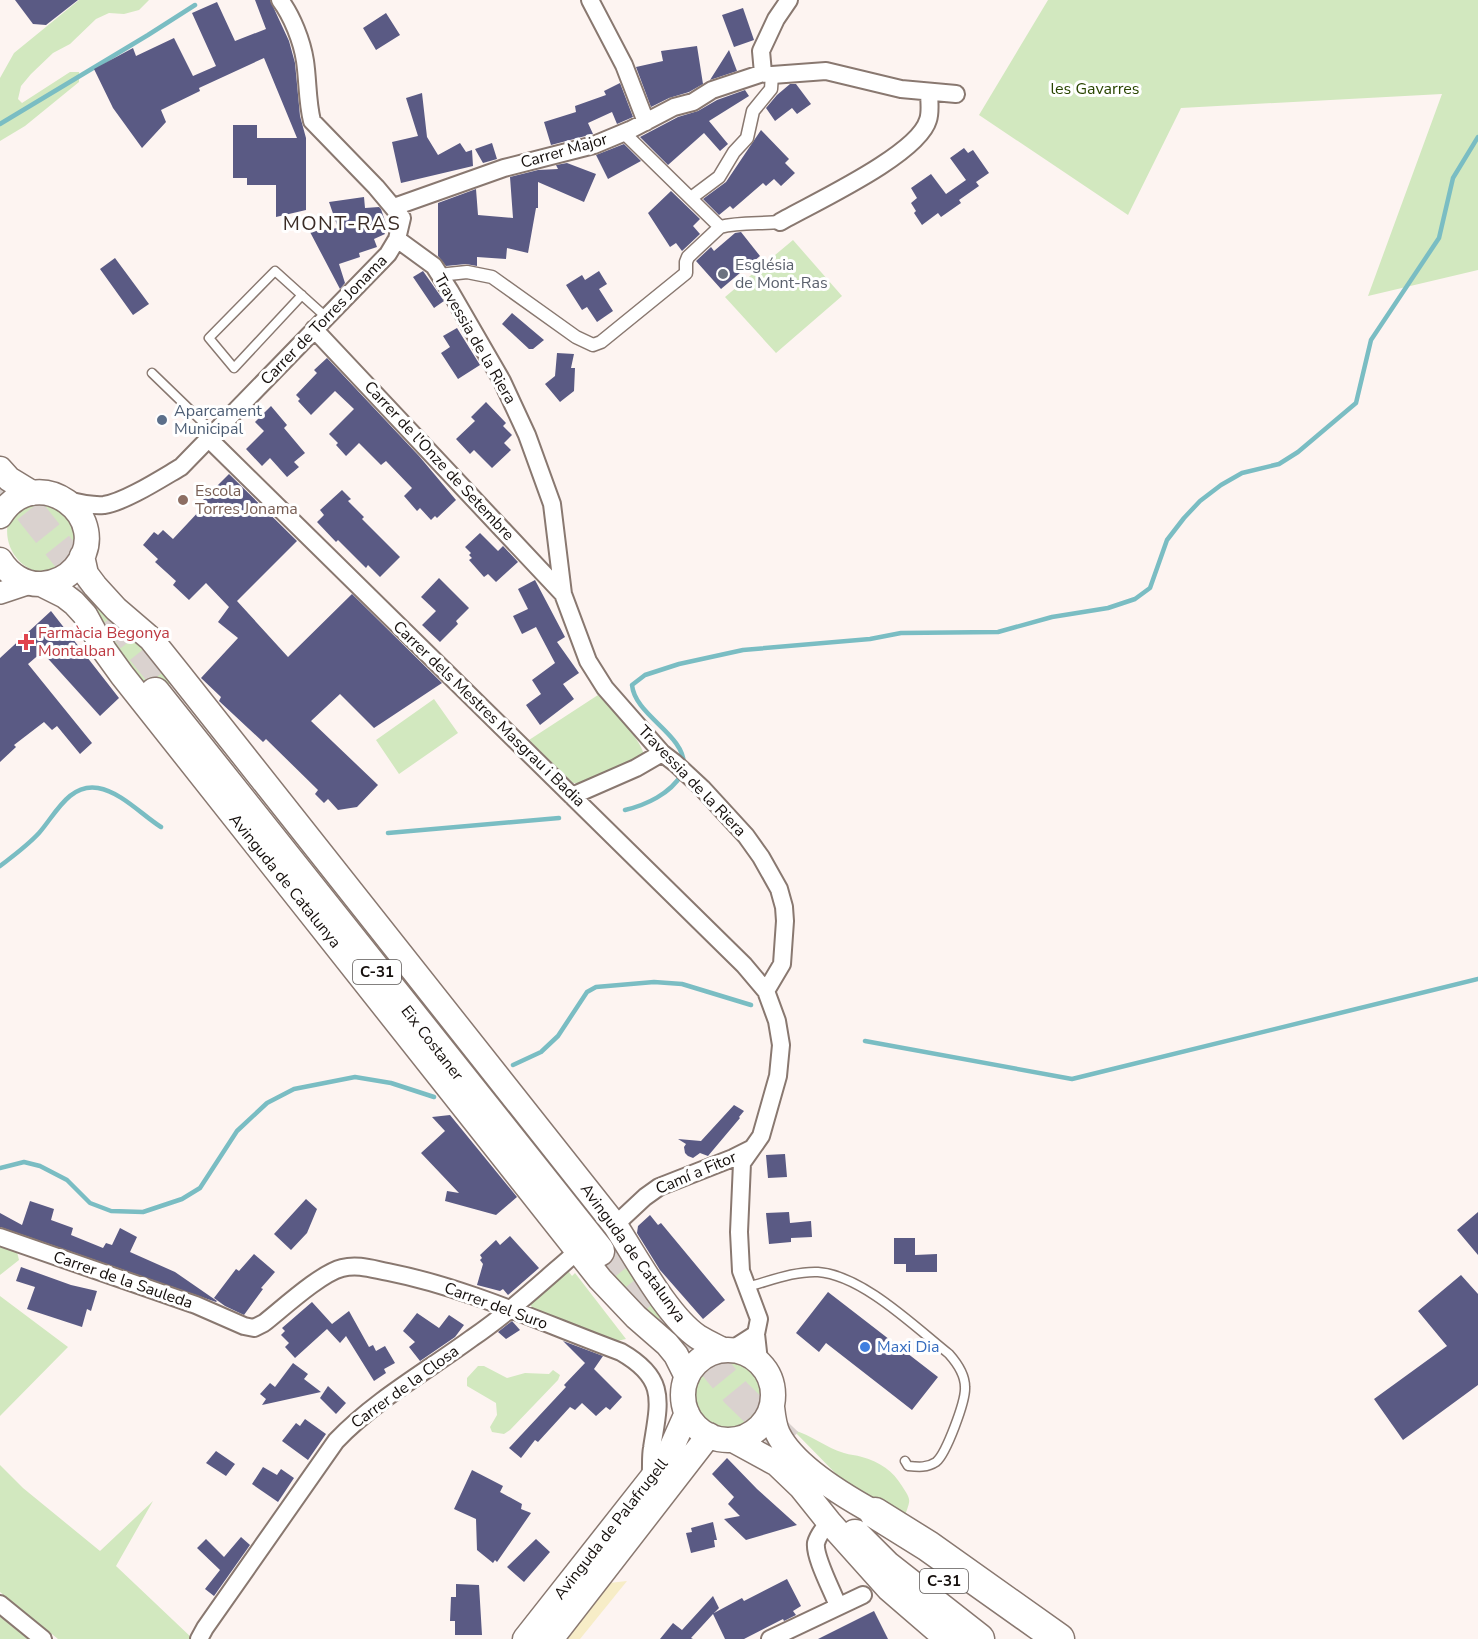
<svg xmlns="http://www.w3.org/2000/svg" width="1478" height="1639" font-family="'Nunito Sans',sans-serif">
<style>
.green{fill:#d2e8bf}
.sand{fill:#f7edc7}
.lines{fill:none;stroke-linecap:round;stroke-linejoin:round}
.stream{stroke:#7abdc3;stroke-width:4.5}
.building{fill:#5a5a84}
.motorway-tunnel{stroke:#dad2cf;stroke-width:30;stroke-dasharray:30 15;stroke-linecap:butt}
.service-casing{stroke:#897870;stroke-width:11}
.pedestrian-casing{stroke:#897870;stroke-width:15}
.minor-casing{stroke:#897870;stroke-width:20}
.tertiary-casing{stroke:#897870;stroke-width:24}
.secondary-casing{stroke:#897870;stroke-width:27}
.motorway-casing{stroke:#897870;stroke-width:33}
.service{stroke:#fff;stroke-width:8}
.pedestrian{stroke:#fff;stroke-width:12}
.minor{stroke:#fff;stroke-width:16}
.tertiary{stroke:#fff;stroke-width:21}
.secondary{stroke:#fff;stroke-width:24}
.motorway{stroke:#fff;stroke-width:30}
.worship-dot{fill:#6b7280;stroke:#fff;stroke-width:2}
.service-dot{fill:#5c6f8a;stroke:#fff;stroke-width:2}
.education-dot{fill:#8d6e63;stroke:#fff;stroke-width:2}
.health-dot{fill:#e0444e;stroke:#fff;stroke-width:2}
.shop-dot{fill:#3f7fe0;stroke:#fff;stroke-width:2}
.labels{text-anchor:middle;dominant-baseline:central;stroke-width:6;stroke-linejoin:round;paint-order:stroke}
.shield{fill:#fff;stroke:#5b5755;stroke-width:1.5}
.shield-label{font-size:15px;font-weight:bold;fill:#150f0c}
.park-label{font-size:16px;fill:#294500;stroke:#fff}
.street-label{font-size:16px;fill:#150f0c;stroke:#fff}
.worship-label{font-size:16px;fill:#5b616d;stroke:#fff;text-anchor:start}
.service-label{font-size:16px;fill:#4e5e75;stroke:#fff;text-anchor:start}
.education-label{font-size:16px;fill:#785e54;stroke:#fff;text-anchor:start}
.health-label{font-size:16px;fill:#be3a42;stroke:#fff;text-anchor:start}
.shop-label{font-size:16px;fill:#366cbe;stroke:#fff;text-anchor:start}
.quarter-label{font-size:20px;letter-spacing:1.5px;fill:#3b2c26;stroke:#fff}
</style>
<rect width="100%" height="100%" fill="#fdf4f1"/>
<path class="green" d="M79,0H149L139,10L124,14L109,13L96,19L70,44L53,53L31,74L21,86L18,99L22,103L70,72H79V82L25,126L0,141V78L14,53Z
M1048,0H1478V270L1368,296L1442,94L1181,108L1128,215L979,115Z
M793,240L842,296L776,353L725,297Z
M28,503L57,505L76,529C75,537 75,550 71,557C46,592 0,561 8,522C12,515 22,509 28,503Z
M88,589L174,680L152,699L80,596Z
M598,695C610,708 644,741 644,757L579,783H573L529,740Z
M434,699L458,733L399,774L376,740Z
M616,1235L685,1339L677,1345L593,1254Z
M0,1246L17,1252L19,1260L0,1275Z
M566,1268L572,1276L575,1273L626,1339L617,1341L609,1339L536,1313L531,1306V1302Z
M0,1296L68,1347L0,1416Z
M691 1395a37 37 0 1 1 74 0a37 37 0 1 1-74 0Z
M478,1366H484L507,1378L525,1373L549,1374L553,1370L560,1375L558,1380L510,1430L504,1434L492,1432L490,1427L497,1415L496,1403L467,1386V1378Z
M793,1430C812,1435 826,1448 844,1453C850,1455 856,1455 862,1457C880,1462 893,1471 902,1486C911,1500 911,1499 905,1515L881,1504L842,1480Z
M0,1465L23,1488L100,1551L153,1501L116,1566L193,1639H58L0,1592Z
M0,1617L28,1639H0Z"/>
<path class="sand" d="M627,1581L580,1639H566L609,1583Z"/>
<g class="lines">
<path class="stream" d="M0,124L148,35L195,5
M684,766C685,734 635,716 632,685L645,675L679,664L743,650L870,639L901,633L998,632L1052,617L1108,608L1135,599L1150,588L1167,540L1184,518L1200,501L1221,485L1242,473L1279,464L1298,452L1356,403L1371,340L1439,238L1453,178L1478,137
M625,810C646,805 670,794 682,774
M388,833L559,818
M0,866C13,856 27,846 39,833C55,815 69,783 98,788C121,792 142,815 161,827
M865,1041L1072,1079L1478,979
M513,1065L541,1052L558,1036L587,992L596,987L654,982L682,984L751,1005
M0,1168L24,1162L40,1166L67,1180L90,1203L111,1211L143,1212L182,1199L200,1188L237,1131L267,1103L294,1089L355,1077L391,1083L434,1097"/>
</g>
<path class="building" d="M15,0H78L46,25L33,24Z
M255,0H270L289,41L295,63L300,116L306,138V210L276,217V185H247V178H233V125H257V138H297L264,58L199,88L200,91L161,110L166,122L142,148L113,108L94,69L133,48L136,56L174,38L193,76L216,66L192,13L217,2L235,41L266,29Z
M743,8L754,40L734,47L722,15Z
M386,13L400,35L376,50L363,28Z
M697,46L703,84L689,92L669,98L651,107L636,67L663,61L661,51Z
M729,50L737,71L710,80Z
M620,83L633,117L617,124L612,112L588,123L593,134L551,145L544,122L576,112L575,106L606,95L604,91Z
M790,84H796L811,104L797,114L792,108L775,121L766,108L777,95Z
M745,90L749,96L709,121L728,144L720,151L704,133L668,165L640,137L678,117L698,111L717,100Z
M422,93L427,137L438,155L460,143L466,152L472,150L473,166L401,183L392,142L418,136L406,98Z
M761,130L789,159L785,163L795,173L781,186L774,179L766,186L763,183L733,209L730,206L719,215L703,199L726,182Z
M492,143L497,159L483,163L475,149Z
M624,144L641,161L608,179L596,155Z
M964,148L968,153L973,150L989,173L976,182L979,186L959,200L961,203L941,217L938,213L922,225L914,213L916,211L911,203L917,198L911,188L931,174L946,194L966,180L950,158Z
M567,163L596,174L584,202L538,182V208H536L528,253L507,248L506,259L477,257V266L466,264L446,266L438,256V203L476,189L478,215L513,218L510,177L538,170L558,169L556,165Z
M671,191L700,219L693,226L700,234L682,251L676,243L670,247L648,213Z
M364,197L365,208L379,207L381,209L387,227L382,229L385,234L374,239L377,247L359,253L360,257L339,264L345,283L340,289L310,232L338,228L329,202Z
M741,232L760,256L721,289L696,261L711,247L714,251L735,233Z
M115,258L149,304L133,315L100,269Z
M423,271L444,301L434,308L413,277Z
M599,271L607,284L599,289L613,311L597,322L587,307L582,310L566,285L582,275L585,280Z
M512,313L544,340L533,349H529L502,324Z
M457,328L480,365L458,379L441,353L450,347L443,336Z
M557,353L574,354L571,368H575L574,391L560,402L545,384L555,376Z
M327,358L419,456L456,500L437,518L435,516L431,520L420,508L417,511L404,496L412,488L386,461L381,465L359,443L346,456L336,445L338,443L329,434L354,409L335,391L311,415L298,401L300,399L296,395L317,373L314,370Z
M486,402L506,423L503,426L512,435L504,443L511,450L492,468L474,450L470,454L456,439L475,421L471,417Z
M271,406L287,425L284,428L305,453L294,462L299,467L287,477L270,458L262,466L246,449L264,431L255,422Z
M229,474L297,541L237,601L288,657L352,594L442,683L374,728L340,694L311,721L378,785L357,807L338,810L328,799L324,803L315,794L318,790L266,739L263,742L219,701L221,697L201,678L238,638L218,622L229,607L206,583L189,600L173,585L176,581L155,562L158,559L143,545L154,532L158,535L163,530L173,539L202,508L199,504Z
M342,490L351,499L348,501L364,517L362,519L400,557L380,577L368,565L366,568L338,540L336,542L317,522L324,515L320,510Z
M480,533L498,551L503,546L518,562L496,582L488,574L484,577L469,560L472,558L469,555L471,553L465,547Z
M439,578L469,608L456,621L458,624L440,642L422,625L436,611L421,597Z
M535,580L565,637L557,642L579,673L563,684L574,699L540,725L526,705L541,694L532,680L555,663L536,627L522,634L513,616L528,609L518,589Z
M51,611L119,698L100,716L42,652L28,664L92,743L80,754L57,726L52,730L44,722L14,745L16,747L0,762V658Z
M734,1105L744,1111L739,1117L740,1118L708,1156L700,1153L693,1158L688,1156L685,1153L684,1147L686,1144L678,1139L701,1141Z
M450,1115L517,1197L496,1215L445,1201L447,1191L459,1193L421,1153L445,1131L432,1117Z
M785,1154L787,1177L768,1178L766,1155Z
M306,1199L317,1209L307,1233L291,1250L274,1234Z
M30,1201L54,1209L51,1220L73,1228L71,1235L103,1248L106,1243L112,1245L120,1228L137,1237L130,1252L175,1272L217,1301L216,1302L0,1227V1213L22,1225Z
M789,1212L790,1223L811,1221L812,1237L791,1238V1242L769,1244L766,1213Z
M1478,1212V1255L1457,1230Z
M650,1215L658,1225L661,1223L725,1300L703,1319L660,1270L637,1233L638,1226Z
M510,1236L539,1268L508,1295L503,1289L500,1291L477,1285L483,1264L480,1260L482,1258L480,1255L496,1240L500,1245Z
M894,1238H915V1255L937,1254V1272H906V1264H894Z
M254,1254L275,1272L261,1288L263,1289L244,1315L225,1306L214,1298L236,1269L239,1271Z
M21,1267L71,1285L97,1291L91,1311L87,1309L82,1327L27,1309L35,1287L16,1281Z
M1461,1275L1478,1294V1385L1403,1440L1374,1399L1447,1346L1418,1311Z
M828,1292L938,1377L912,1410L826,1343L819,1352L796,1333Z
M312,1302L332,1324L349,1311L369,1347L373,1345L376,1351L385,1346L395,1363L384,1369L386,1373L374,1381L346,1336L340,1343L327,1329L295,1358L285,1347L289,1343L281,1335L285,1331L282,1328Z
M417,1313L439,1328L449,1315L464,1325L455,1337L420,1361L409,1347L415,1342L403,1331Z
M512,1321L520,1330L506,1339L498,1332Z
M563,1341L603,1356L594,1369L622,1397L610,1410L606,1407L596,1416L582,1403L575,1410L570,1407L538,1442L535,1440L521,1458L509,1448L566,1387L564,1385L585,1363Z
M293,1363L308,1374L304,1379L321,1392L262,1405L266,1399L260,1394L270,1383L275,1387Z
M328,1386L346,1403L336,1414L320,1398Z
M305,1419L326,1434L308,1460L282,1441L296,1423L300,1426Z
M216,1451L235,1464L226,1476L206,1463Z
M727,1458L757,1489L797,1525L746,1540L724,1519L740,1516L728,1504L734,1497L712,1474Z
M263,1467L277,1475L281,1469L294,1478L278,1502L252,1484Z
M472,1470L503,1486L500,1492L522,1504L521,1509L531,1513L497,1562L495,1560L493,1563L477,1550L476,1519L454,1509Z
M713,1522L717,1540H714L715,1547L691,1553L686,1533L692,1532L691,1528Z
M241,1537L250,1545L214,1596L205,1589L220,1570L197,1548L206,1539L224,1557Z
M536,1539L550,1552L524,1582L507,1567Z
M787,1579L801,1606L793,1611L796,1615L784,1621L783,1619L744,1639H725L713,1614L691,1638L693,1639H660L673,1623L682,1630L713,1596L719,1608L714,1613L742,1598L744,1601Z
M456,1584L479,1585L482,1635H455V1621H450L451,1597H456Z
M874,1611L888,1639H818Z"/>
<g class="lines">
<path class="motorway-tunnel" d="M1,475L170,686
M599,1251L671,1342
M677,1321L736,1393L790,1445"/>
<defs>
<path id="service" d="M302,295L234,368L209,338L275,271L326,317
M152,373L214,433
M747,1287C770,1281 794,1271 818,1272C862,1275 915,1327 949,1354C957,1363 965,1374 965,1387C966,1401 946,1454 936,1462C927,1468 918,1467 908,1466L905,1461"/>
<path id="pedestrian" d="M624,133L720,227C739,222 760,224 780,222
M691,198L719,177L734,152L747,138L753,111L771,89L772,75
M439,275L467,272L492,277L576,337L593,345L601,342L686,273V262L688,257L720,227"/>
<path id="minor" d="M590,0L624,65L646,122
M763,73L761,51L776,19L789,0
M394,207L504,168L594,145L630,130L674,107L693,102L712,90L763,73L772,75L826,71L901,89L956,94
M780,222C813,203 918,155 928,120C931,112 929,100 929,92
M397,239L434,266L450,291L502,381L527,435L552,504L563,594L588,661L605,688L662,753L675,763L702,788L746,836L761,857L779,889L784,907L785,921L782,964L766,991
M314,329L563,594
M209,439L744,965L766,991L777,1021L781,1045L778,1076L761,1136L742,1163L739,1232L741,1271L759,1319L756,1334L759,1361
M67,500C79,503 91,506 104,505C125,502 162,478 181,467L388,254L397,239L402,218L376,187L312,121C307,101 308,81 305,61C302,41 292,16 280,0
M572,796L636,768L662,753
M615,1225L645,1197L659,1187L733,1158L751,1149
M0,1237L196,1305L244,1326L254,1328L264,1323C283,1308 321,1273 342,1268C358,1264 372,1269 388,1272C468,1288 545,1324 621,1352C668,1379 659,1402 652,1448C650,1459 652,1470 650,1480
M731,1350L756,1334
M829,1522C824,1528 818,1535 816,1543C814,1557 833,1592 838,1606
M0,1604L43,1639
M199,1639L205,1628L336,1441C375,1400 427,1371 472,1338C510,1312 544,1280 579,1250
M770,1639L863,1595"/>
<path id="tertiary" d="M0,593L30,583"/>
<path id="secondary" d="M0,469L9,479L32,493
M0,516C36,458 117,518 75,568C67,577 55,583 42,584C25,585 9,575 0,560
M82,556L86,574L95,586L116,609L151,639L179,674L615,1225C636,1257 667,1316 698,1337C706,1342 715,1346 723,1350
M41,584L65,596L74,603L85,615L104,650L122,675L600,1279L636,1317L667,1344L676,1355L687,1377
M683 1395a45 45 0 1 1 90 0a45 45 0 1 1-90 0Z
M772,1407C773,1416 774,1426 778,1434C794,1466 844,1496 875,1513
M733,1440L777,1464L801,1487L829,1522L889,1589L947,1639
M525,1639L666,1460L687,1413
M551,1639L709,1435"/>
<path id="motorway" d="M155,693L599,1251
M875,1513L928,1546L1059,1639
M855,1535L886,1566L979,1639"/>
</defs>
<use href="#service" class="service-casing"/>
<use href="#pedestrian" class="pedestrian-casing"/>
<use href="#minor" class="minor-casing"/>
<use href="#tertiary" class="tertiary-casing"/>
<use href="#secondary" class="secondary-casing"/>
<use href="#motorway" class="motorway-casing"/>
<use href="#service" class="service"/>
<use href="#pedestrian" class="pedestrian"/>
<use href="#minor" class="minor"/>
<use href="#tertiary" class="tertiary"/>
<use href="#secondary" class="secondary"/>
<use href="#motorway" class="motorway"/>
</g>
<circle class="worship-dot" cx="723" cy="274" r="6"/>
<circle class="service-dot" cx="162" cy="420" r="6"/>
<circle class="education-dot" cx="183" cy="500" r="6"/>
<path class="health-dot" d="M23 633h6v6h6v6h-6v6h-6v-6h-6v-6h6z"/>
<circle class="shop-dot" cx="865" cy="1347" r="6"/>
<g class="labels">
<g class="shield">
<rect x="353" y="960" width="48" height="24" rx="4.5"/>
<rect x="920" y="1569" width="48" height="24" rx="4.5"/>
</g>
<g class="shield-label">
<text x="377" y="972">C-31</text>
<text x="944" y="1581">C-31</text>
</g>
<g class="park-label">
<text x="1095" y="89">les Gavarres</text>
</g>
<g class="street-label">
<text transform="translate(564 151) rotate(-16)">Carrer Major</text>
<text transform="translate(324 320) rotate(-46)">Carrer de Torres Jonama</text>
<text transform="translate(475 339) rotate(60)">Travessia de la Riera</text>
<text transform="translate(439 461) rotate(47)">Carrer de l'Onze de Setembre</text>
<text transform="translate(489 714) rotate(44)">Carrer dels Mestres Masgrau i Badia</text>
<text transform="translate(692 781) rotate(46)">Travessia de la Riera</text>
<text transform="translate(285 881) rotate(51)">Avinguda de Catalunya</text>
<text transform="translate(432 1043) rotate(52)">Eix Costaner</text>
<text transform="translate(696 1173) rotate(-23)">Camí a Fitor</text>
<text transform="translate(633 1253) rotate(54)">Avinguda de Catalunya</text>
<text transform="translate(123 1280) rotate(19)">Carrer de la Sauleda</text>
<text transform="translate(496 1306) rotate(20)">Carrer del Suro</text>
<text transform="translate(405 1387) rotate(-36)">Carrer de la Closa</text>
<text transform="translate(611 1529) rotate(-52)">Avinguda de Palafrugell</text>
</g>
<g class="worship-label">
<text x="735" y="265">Església<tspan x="735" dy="18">de Mont-Ras</tspan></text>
</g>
<g class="service-label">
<text x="174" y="411">Aparcament<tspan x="174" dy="18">Municipal</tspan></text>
</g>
<g class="education-label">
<text x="195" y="491">Escola<tspan x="195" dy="18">Torres Jonama</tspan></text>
</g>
<g class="health-label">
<text x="38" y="633">Farmàcia Begonya<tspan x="38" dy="18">Montalban</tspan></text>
</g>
<g class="shop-label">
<text x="877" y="1347">Maxi Dia</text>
</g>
<g class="quarter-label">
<text x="342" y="223">MONT-RAS</text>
</g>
</g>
</svg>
